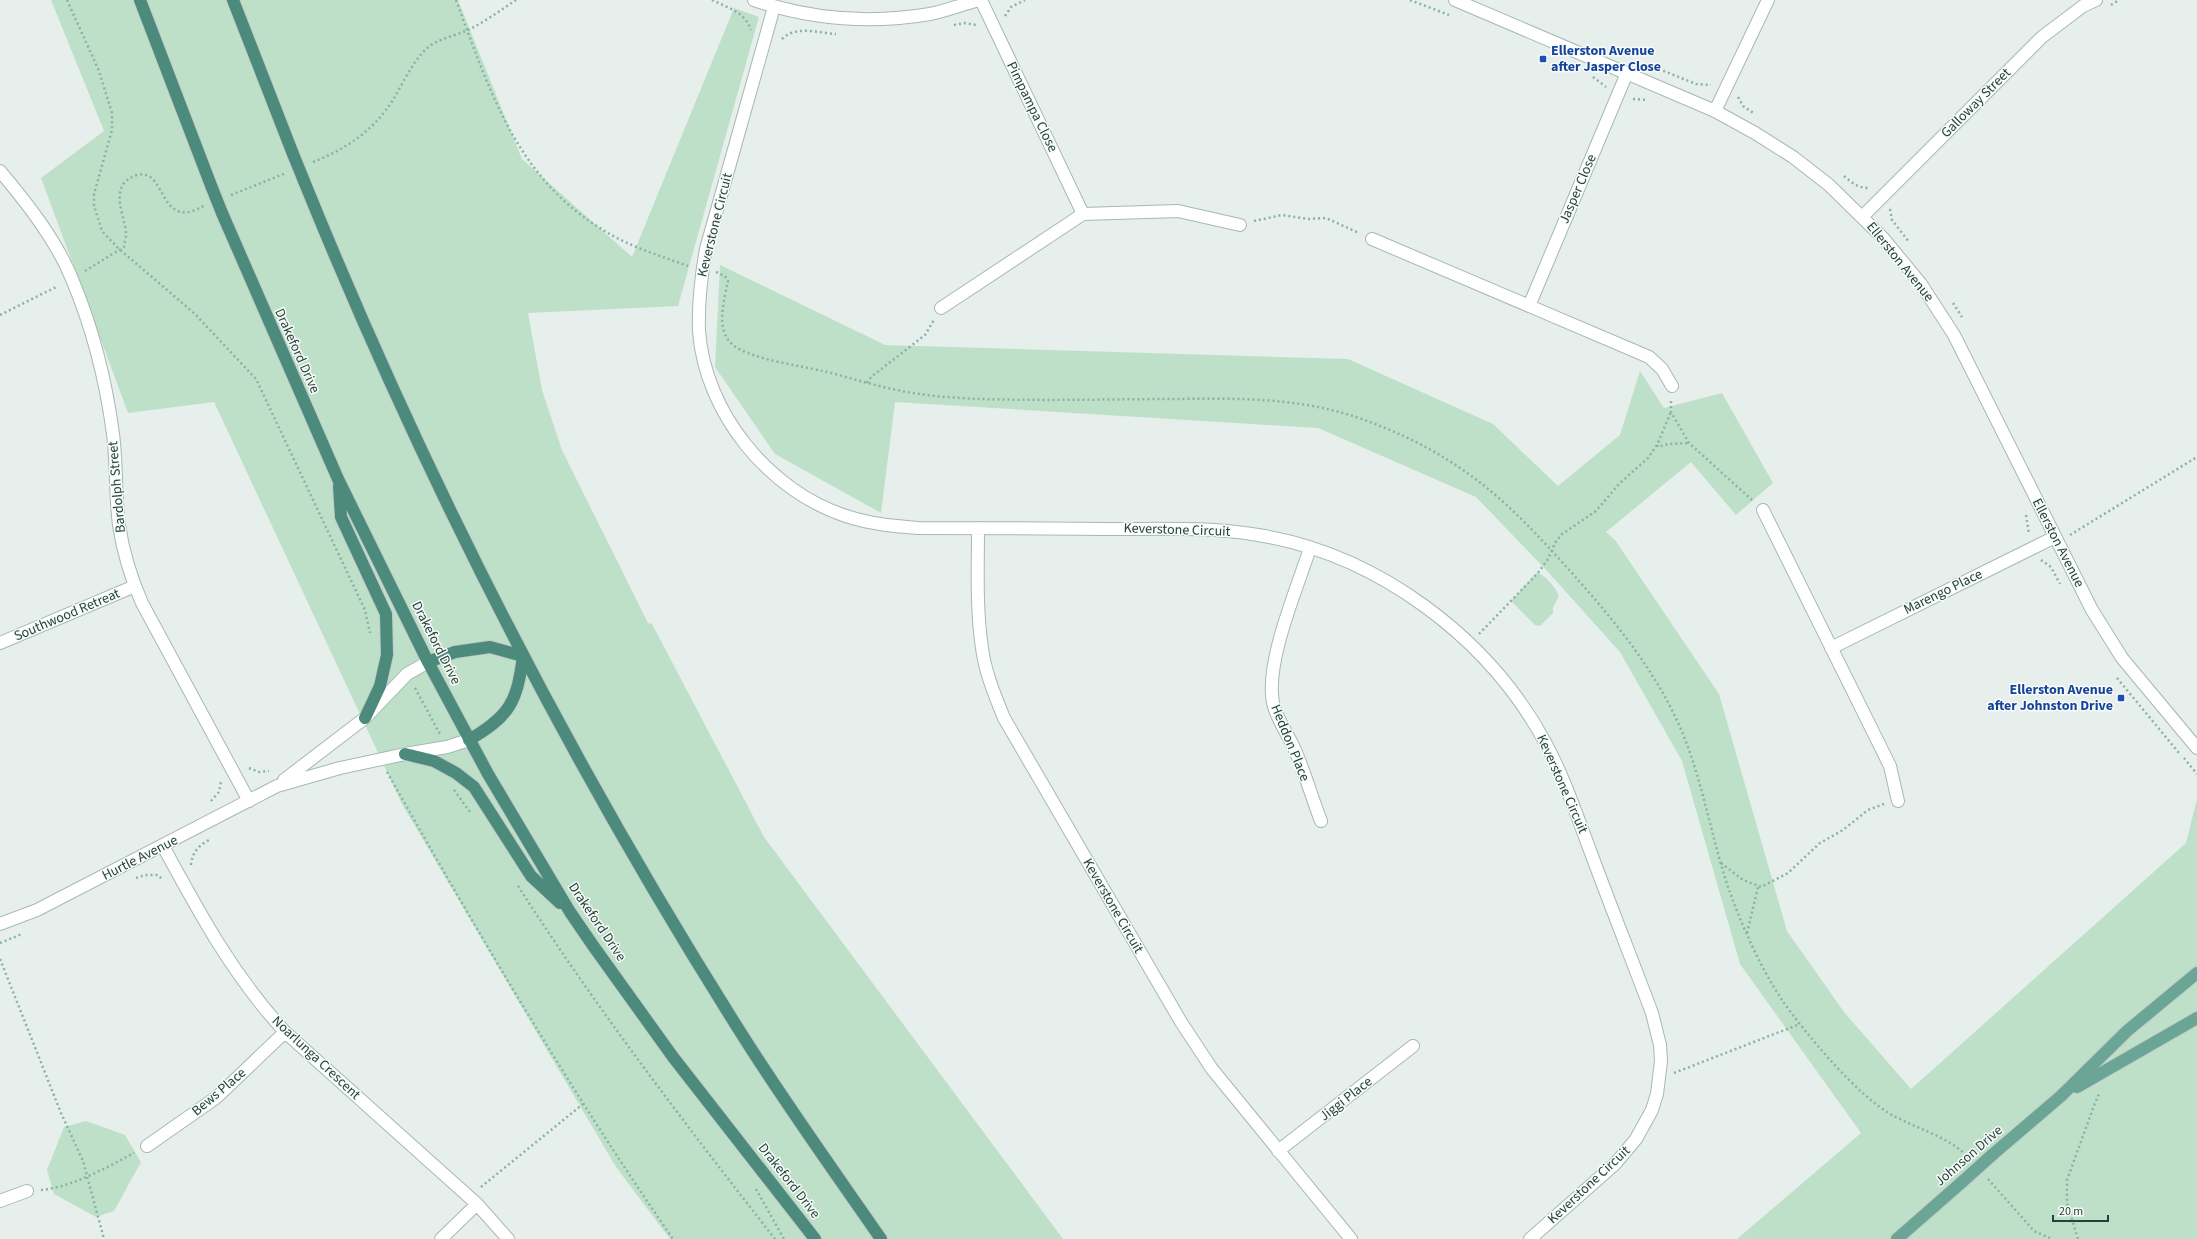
<svg xmlns="http://www.w3.org/2000/svg" width="2197" height="1239" font-family="'Source Sans 3',sans-serif">
<style>
.green{fill:#bfe0c8}
.lines{fill:none;stroke-linecap:round;stroke-linejoin:round}
.minor-casing{stroke:#a8b8b2;stroke-width:14}
.tertiary-casing{stroke:#a8b8b2;stroke-width:14}
.primary-casing{stroke:#c2cac8;stroke-width:14}
.trunk-casing{stroke:#c2cac8;stroke-width:14}
.path{stroke:#86b3a5;stroke-width:2.5;stroke-dasharray:2 3;stroke-linecap:butt}
.minor{stroke:#fff;stroke-width:12}
.tertiary{stroke:#fff;stroke-width:12}
.primary{stroke:#6aa596;stroke-width:12}
.trunk{stroke:#4c8a7c;stroke-width:12}
.primary-bridge-casing{stroke:#c2cac8;stroke-width:14;stroke-linecap:butt}
.trunk-bridge-casing{stroke:#c2cac8;stroke-width:14;stroke-linecap:butt}
.primary-bridge{stroke:#6aa596;stroke-width:12}
.trunk-bridge{stroke:#4c8a7c;stroke-width:12}
.transit-dot{fill:#1a4fb4;stroke:#f7fbf9;stroke-width:1.5}
.labels{text-anchor:middle;dominant-baseline:central;stroke-width:3;stroke-linejoin:round;paint-order:stroke}
.transit-label{font-size:14px;font-weight:bold;fill:#164399;stroke:#f7fbf9;text-anchor:start}
.street-label{font-size:14px;fill:#24423a;stroke:#f7fbf9}
</style>
<rect width="100%" height="100%" fill="#e6efeb"/>
<path class="green" d="M51,0H458L522,159L632,257L734,8L759,17L678,306L528,313L542,390L562,450L648,623L652,624L764,837L1063,1239H670L616,1167L402,804L214,402L128,413L41,178L104,131Z
M720,265L885,345L1348,359L1493,424L1558,486L1620,435L1640,371L1664,408L1722,393L1773,483L1736,515L1691,462L1606,532L1615,540L1719,694L1787,931L1844,1012L1911,1089L2186,843L2197,799V1239H1737L1861,1133L1740,964L1682,761L1620,652L1548,572L1476,497L1318,428L895,402L881,513L775,454L715,367Z
M1536,573C1545,574 1556,588 1559,596L1553,607V613L1540,626L1535,625L1511,601Z
M86,1121L125,1135L141,1162L114,1211L96,1217L54,1194L47,1170L64,1127Z"/>
<g class="lines">
<defs>
<path id="minor" d="M981,0L1083,214
M774,7L706,249C701,277 698,303 699,331C705,413 769,491 846,516C870,524 893,526 918,528C983,528 1048,528 1113,529C1162,529 1210,527 1258,535C1377,554 1488,637 1545,742C1564,777 1577,816 1591,853C1611,907 1632,960 1652,1013L1660,1045L1661,1061L1657,1094L1652,1110L1636,1139L1615,1164L1530,1239
M1715,111L1768,0
M0,171C27,203 56,240 72,279C93,329 106,381 113,434C117,464 115,495 119,525C123,552 131,578 142,603L249,801
M1863,216L2042,37L2083,6L2096,0
M1372,239L1649,357L1662,369L1672,386
M1529,306L1627,73
M941,308L1083,214L1178,211L1240,225
M1763,510L1890,766L1898,801
M978,528C978,568 976,608 982,648C985,672 995,696 1004,718L1181,1022L1212,1069L1351,1239
M1310,548C1297,589 1265,662 1273,703C1277,720 1288,734 1295,750C1305,773 1312,798 1321,821
M0,643L135,586
M1831,648L2055,537
M163,846C200,914 232,974 285,1032L477,1204L508,1239
M147,1146L217,1097L285,1032
M1278,1151L1413,1046
M0,1201L27,1191
M441,1239L477,1204"/>
<path id="tertiary" d="M754,0C810,19 871,24 930,14C946,11 963,4 980,0
M1455,0L1715,111L1755,133L1793,157L1829,185L1883,238L1921,284L1954,335L2092,610L2122,658L2197,748
M284,780L365,718L407,674L428,662
M0,924L37,910L277,786L340,768L405,754L447,747L469,740"/>
<path id="primary" d="M2077,1087L2197,1018
M1992,1155L2061,1096L2127,1031L2197,973
M1897,1239L1962,1182"/>
<path id="trunk" d="M140,0L212,188
M233,0L293,154
M304,181C424,477 570,763 741,1033C785,1103 834,1171 881,1239
M222,213L338,479L428,662L488,774L570,912L594,947L673,1057L815,1239
M339,486L341,517L386,614L387,655L380,686L365,718
M428,662L455,652L490,647L523,656
M469,740C510,716 517,702 523,656
M405,754L434,761L456,773L474,787L531,876L560,903"/>
</defs>
<use href="#minor" class="minor-casing"/>
<use href="#tertiary" class="tertiary-casing"/>
<use href="#primary" class="primary-casing"/>
<use href="#trunk" class="trunk-casing"/>
<path class="path" d="M67,0L99,71L112,113V130L94,194V206L102,231L118,248L195,314L256,379L365,610L370,633
M456,0C492,97 519,186 617,238C640,250 664,257 688,266
M712,0C728,8 745,12 751,30
M1410,0L1449,15
M2111,5L2119,0
M1005,16L1011,7L1025,0
M954,25L965,23L976,25
M782,39C796,25 818,33 836,34
M1654,67L1696,84L1711,85
M1593,77L1606,87
M1738,97L1743,106L1755,114
M1633,99L1647,100
M313,162C346,149 373,131 393,100C403,83 412,63 426,49C438,38 456,36 470,29C486,21 501,10 516,0
M1844,176C1852,183 1858,188 1869,188
M231,195L286,173
M1890,209L1892,220L1909,242
M1254,221L1282,215L1308,219L1326,218L1359,233
M85,271L124,247C124,243 126,238 126,235C126,219 113,198 124,183C128,179 131,177 137,175C161,169 160,208 181,212C189,214 197,209 204,206
M716,272L725,276L728,281C724,301 715,330 733,345C750,359 801,366 823,371C848,377 872,385 897,390C925,396 954,398 982,399C1048,401 1113,399 1179,399C1238,398 1299,398 1356,417C1394,430 1430,447 1463,470C1501,496 1532,529 1563,563C1614,620 1665,679 1690,753C1705,796 1713,841 1727,884C1741,924 1759,965 1782,1000C1804,1032 1860,1099 1894,1116C1920,1130 1947,1136 1968,1157
M1953,303L1962,317
M0,315L58,286
M867,383L871,377L925,335L934,320
M1671,401V412L1689,443L1752,500
M1657,445L1658,447L1668,444L1689,443
M2026,515L2029,534
M2070,535L2197,457
M2041,560L2051,567L2060,584
M1479,634L1538,573L1548,559L1555,543L1562,534L1596,511L1619,484L1648,458L1657,445L1671,412
M2117,678L2179,753
M415,688L440,734
M2184,758L2197,774
M249,768L259,772L269,771
M387,772C477,931 569,1089 673,1239
M454,790L470,812
M211,801L219,792L221,782
M1721,863L1743,880L1761,887L1788,873L1820,843L1843,830L1868,810L1884,804
M191,865C192,853 198,846 209,840
M136,878L145,875H158L163,880
M518,886C597,1009 685,1124 775,1239
M1747,933L1758,887
M0,943L22,934
M0,959L61,1113L83,1161L104,1239
M1674,1073L1800,1024
M1988,1179L2034,1231L2052,1239
M481,1187L583,1104
M756,1189L784,1239
M41,1190C72,1187 106,1168 134,1153
M2078,1239L2067,1203V1180L2095,1103L2100,1092"/>
<use href="#minor" class="minor"/>
<use href="#tertiary" class="tertiary"/>
<use href="#primary" class="primary"/>
<use href="#trunk" class="trunk"/>
<defs>
<path id="primary-bridge" d="M1962,1182L1992,1155"/>
<path id="trunk-bridge" d="M293,154L304,181
M212,188L222,213"/>
</defs>
<use href="#primary-bridge" class="primary-bridge-casing"/>
<use href="#trunk-bridge" class="trunk-bridge-casing"/>
<use href="#primary-bridge" class="primary-bridge"/>
<use href="#trunk-bridge" class="trunk-bridge"/>
</g>
<g class="transit-dot">
<rect x="1539" y="55" width="8" height="8" rx="2"/>
<rect x="2117" y="694" width="8" height="8" rx="2"/>
</g>
<g class="labels">
<g class="transit-label">
<text x="1551" y="51">Ellerston Avenue<tspan x="1551" dy="16">after Jasper Close</tspan></text>
<text x="2113" y="690" text-anchor="end">Ellerston Avenue<tspan x="2113" dy="16">after Johnston Drive</tspan></text>
</g>
<g class="street-label">
<text transform="translate(1976 103) rotate(-45)">Galloway Street</text>
<text transform="translate(1032 107) rotate(64)">Pimpampa Close</text>
<text transform="translate(1578 189) rotate(-67)">Jasper Close</text>
<text transform="translate(715 225) rotate(-76)">Keverstone Circuit</text>
<text transform="translate(1900 262) rotate(51)">Ellerston Avenue</text>
<text transform="translate(297 351) rotate(66)">Drakeford Drive</text>
<text transform="translate(117 487) rotate(-95)">Bardolph Street</text>
<text transform="translate(1177 530) rotate(2)">Keverstone Circuit</text>
<text transform="translate(2058 543) rotate(63)">Ellerston Avenue</text>
<text transform="translate(1943 592) rotate(-26)">Marengo Place</text>
<text transform="translate(67 615) rotate(-23)">Southwood Retreat</text>
<text transform="translate(436 643) rotate(63)">Drakeford Drive</text>
<text transform="translate(1290 743) rotate(68)">Heddon Place</text>
<text transform="translate(1562 784) rotate(66)">Keverstone Circuit</text>
<text transform="translate(140 858) rotate(-27)">Hurtle Avenue</text>
<text transform="translate(1113 906) rotate(60)">Keverstone Circuit</text>
<text transform="translate(597 922) rotate(56)">Drakeford Drive</text>
<text transform="translate(316 1058) rotate(43)">Noarlunga Crescent</text>
<text transform="translate(219 1092) rotate(-40)">Bews Place</text>
<text transform="translate(1346 1099) rotate(-38)">Jiggi Place</text>
<text transform="translate(1969 1156) rotate(-41)">Johnson Drive</text>
<text transform="translate(789 1181) rotate(52)">Drakeford Drive</text>
<text transform="translate(1589 1185) rotate(-43)">Keverstone Circuit</text>
</g>
</g>
<path d="M2053 1215v6h55v-6" fill="none" stroke="#24423a" stroke-width="2"/>
<text x="2059" y="1215" font-size="12" fill="#24423a" stroke="#f7fbf9" stroke-width="3" paint-order="stroke">20 m</text>
</svg>
